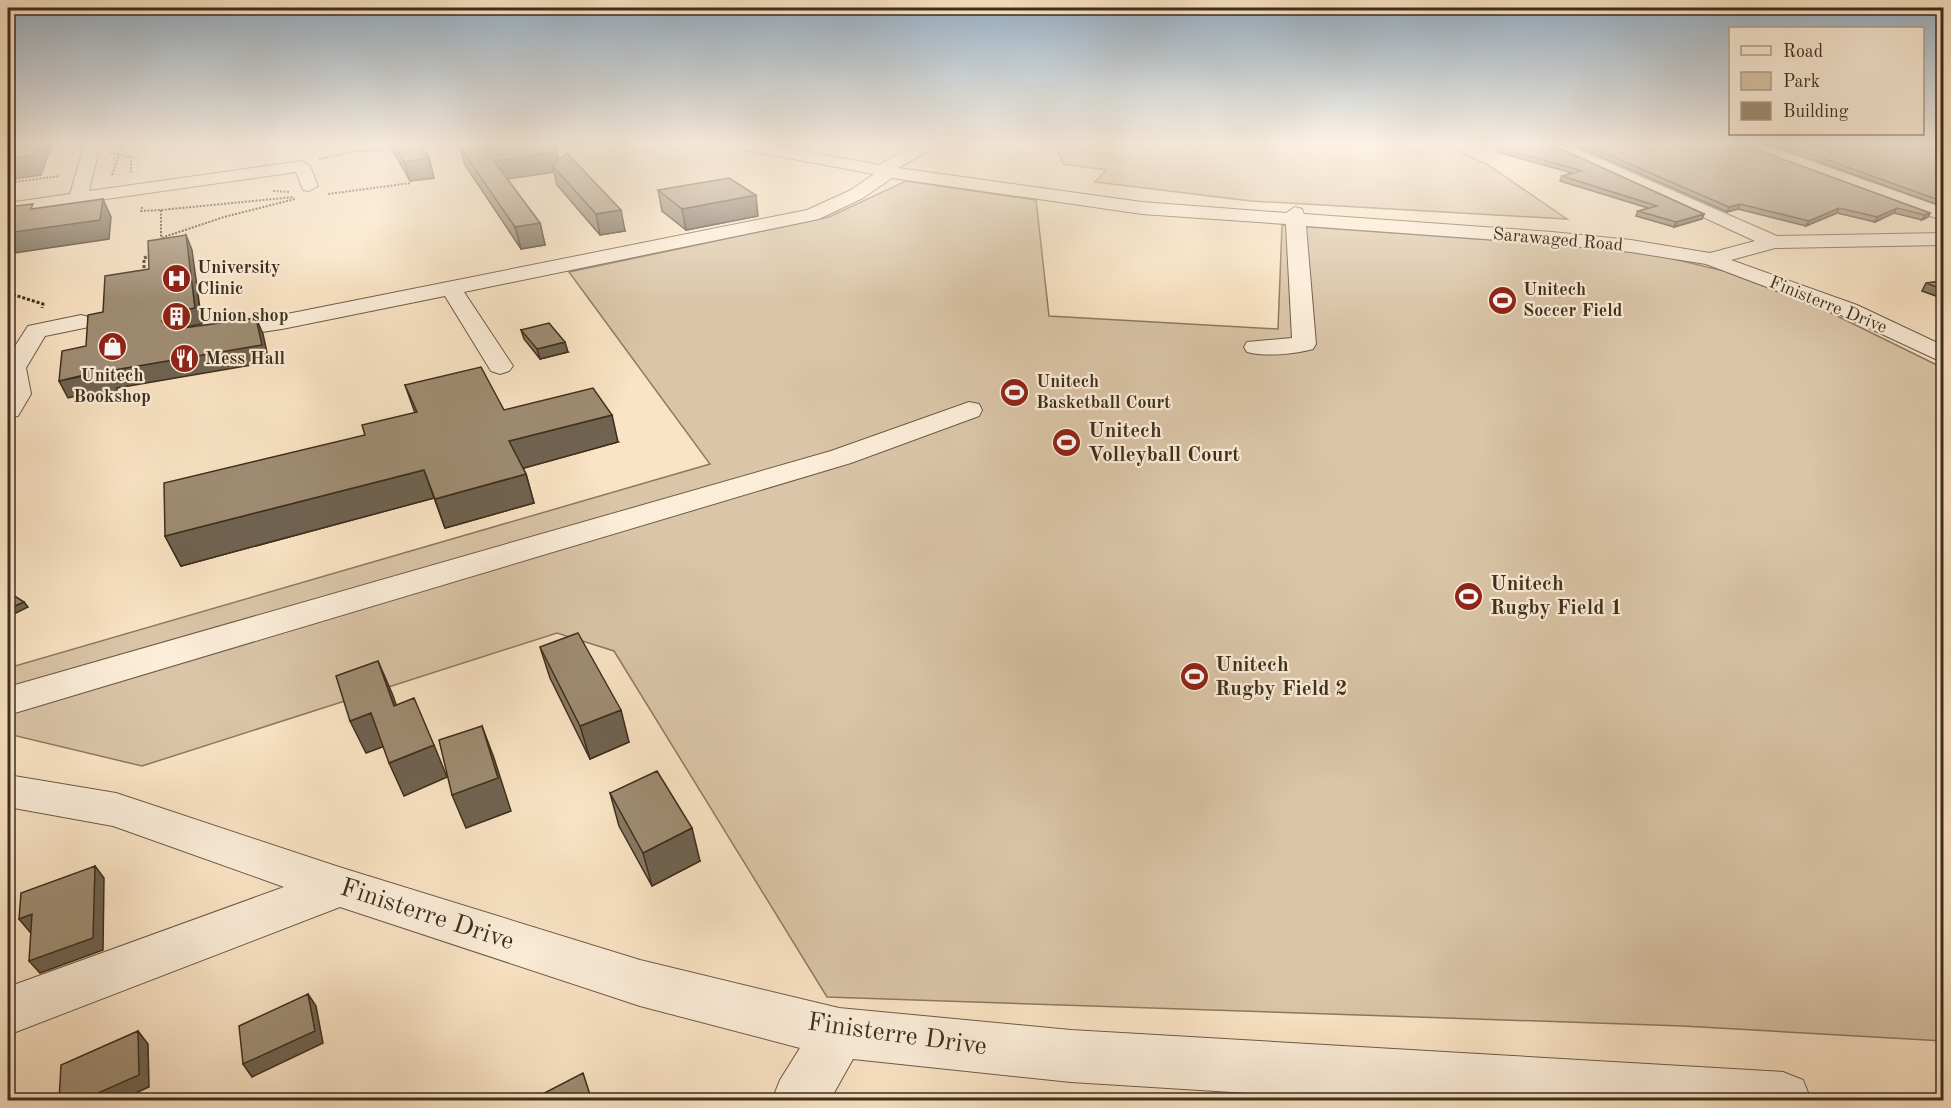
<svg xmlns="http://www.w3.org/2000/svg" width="1951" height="1108" font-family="'Old Standard TT',serif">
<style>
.green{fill:#dac5a8;stroke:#8c7a62;stroke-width:1.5}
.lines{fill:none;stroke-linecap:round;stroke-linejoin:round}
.minor-casing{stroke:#6c5c46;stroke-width:2}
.path-far1{stroke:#3d2e1c;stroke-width:2;stroke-dasharray:2 1.5;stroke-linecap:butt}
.path{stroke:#3d2e1c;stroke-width:3;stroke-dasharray:3 2;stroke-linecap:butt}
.minor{fill:#fcedd9;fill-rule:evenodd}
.wall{fill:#897964;stroke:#3d2e1c;stroke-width:1.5}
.shaded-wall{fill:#6f6351;stroke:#3d2e1c;stroke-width:1.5}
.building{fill:#9f8d74;stroke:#3d2e1c;stroke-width:1.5}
.labels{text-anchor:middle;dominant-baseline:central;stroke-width:4.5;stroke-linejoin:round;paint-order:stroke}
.far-street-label{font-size:18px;fill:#3d2e1c;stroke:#fcedd9}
.far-poi-label{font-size:18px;font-weight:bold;fill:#3d2e1c;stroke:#fcedd9;text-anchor:start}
.poi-label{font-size:21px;font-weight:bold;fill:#3d2e1c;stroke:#fcedd9;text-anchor:start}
.near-street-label{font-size:26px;fill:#3d2e1c;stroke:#fcedd9}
</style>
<rect width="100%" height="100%" fill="#fae4c5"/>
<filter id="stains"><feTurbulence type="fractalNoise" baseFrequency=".00333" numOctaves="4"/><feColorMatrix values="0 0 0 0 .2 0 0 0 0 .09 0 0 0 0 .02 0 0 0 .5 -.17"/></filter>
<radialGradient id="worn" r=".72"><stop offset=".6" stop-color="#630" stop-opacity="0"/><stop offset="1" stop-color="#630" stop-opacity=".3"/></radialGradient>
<path class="green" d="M1055,145H1446L1488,165L1567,219L1251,201L1095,182L1106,170L1063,164Z
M906,181L1036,200L1049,316L1278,329L1282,225L1604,248L1661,256L1724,271L1817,306L1943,368V1041L1683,1026L827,997L614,651L557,633L142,766L8,734V668L710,464L569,272L829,217Z"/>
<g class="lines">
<defs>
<path id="minor" d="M84,145H100L89,191L302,161L310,166L318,186L309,191L303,190L296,172L8,213V203L70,194Z
M736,145H771L879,165L913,145H929L927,152L898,168L1142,202L1286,213L1295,207L1302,209L1304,214L1552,232L1631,240L1710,253L1755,241L1546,145H1568L1777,236L1944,233V245L1775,248L1731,260L1857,305L1944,346V363L1841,315L1706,264L1631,252L1552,244L1306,226L1316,344L1313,349C1294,354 1266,357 1247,352L1244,347L1247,342L1292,338L1286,224L1142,214L892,178L863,198L819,219L464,292L513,366L509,371L500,374L491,371L445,296L282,329L214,339L206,337L202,332L206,327L214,325L282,315L807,210L851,190L874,174L744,150Z
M1741,145H1765L1944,208V221L1743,148Z
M1919,145H1944V155L1921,148Z
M81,315L89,317L93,322L89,327L45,336L26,368L31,394L18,416L8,418V357L28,326Z
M969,402L979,404L982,410L979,416L851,463L8,715V687L831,451Z
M8,775L116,793L339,867L640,960L839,1008L1071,1030L1783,1072L1803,1080L1811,1100H1359L1071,1082L853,1059L830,1100H772L780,1080L800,1048L640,1006L340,907L8,1035V987L284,887L113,826L8,807Z"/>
</defs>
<use href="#minor" class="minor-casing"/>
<path class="path-far1" d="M50,145L70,147
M110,153L131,157V173
M319,159L355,151L383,150
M112,175L122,145
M8,183L60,176
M273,191L290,192
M328,194L411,183
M142,207L141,211L161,210L294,197
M161,210V238
M162,244L161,238L224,217L295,199"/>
<path class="path" d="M144,273V258L151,255
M8,293L43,304L42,308"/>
<use href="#minor" class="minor"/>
</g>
<path class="wall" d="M390,145H420L429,158L434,178L410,181Z
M1505,145H1552L1704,214L1702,219L1674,227L1636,216L1638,211L1648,208L1560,181L1562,176L1572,173L1497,152L1498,147L1506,146Z
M1574,145H1744L1930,213L1928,217L1922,220L1894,213L1875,222L1837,213L1806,226L1738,209L1727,212Z
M1772,145H1922L1944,152V207Z
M460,147L559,160L625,231L600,235L557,185L554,172L507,179L540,223L545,245L521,249L465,165Z
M658,190L758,216L686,230L662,211Z
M1944,281V299L1922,291L1926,283Z
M521,330L568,352L540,359L524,339Z
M405,385L504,410L618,442L523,468L526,474L534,503L445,528L434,498L181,566L165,536L365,435L415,413Z
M540,647L629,742L590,759L550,678Z
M610,793L700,861L652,886L619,826Z"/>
<path class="shaded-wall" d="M36,145H50L51,146L41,175L8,180V159Z
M556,145L561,171L552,165L554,172L499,180L494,161Z
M429,158L434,178L410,181L404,162Z
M756,195L758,216L686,230L682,209Z
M103,199L111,217L109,239L8,254V233Z
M1740,204L1738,209L1727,212L1729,207Z
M1839,208L1837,213L1806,226L1809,221Z
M1897,208L1894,213L1875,222L1877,217Z
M621,210L625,231L600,235L596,214Z
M1930,213L1928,217L1922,220L1925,215Z
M1704,214L1702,219L1674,227L1676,222Z
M540,223L545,245L521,249L515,227Z
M186,235L192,250L202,324L174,329L169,337L162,321L167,313Z
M256,318L263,334L269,362L117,388V394L93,399L90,393L68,398L59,381L109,371Z
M565,342L568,352L540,359L537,349Z
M612,415L618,442L517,470L509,441Z
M424,470L434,498L181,566L165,536Z
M526,474L534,503L445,528L435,499Z
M24,602L28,607L8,617V609Z
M378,661L392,693L408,738L394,706Z
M621,710L629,742L590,759L580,726Z
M371,713L385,746L366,753L350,721Z
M482,726L494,758L511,811L466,828L452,795Z
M434,745L447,777L404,796L389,763Z
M692,828L700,861L652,886L643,853Z
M95,866L104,878L103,950L40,973L29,961Z
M32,914L42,927L30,932L19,919Z
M308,994L316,1006L323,1043L252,1077L243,1064Z
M138,1031L148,1044L149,1087L118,1101H80Z"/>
<path class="building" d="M8,145H36L32,156L8,159Z
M394,145H420L429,158L404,162Z
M462,145H555L556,152L494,161L540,223L515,227L460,147Z
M1508,145H1552L1704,214L1676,222L1638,211L1657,206L1562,176L1582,171L1498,147Z
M1585,145H1744L1930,213L1925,215L1897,208L1877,217L1839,208L1809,221L1740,204L1729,207Z
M1786,145H1922L1944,152V202Z
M567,153L621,210L596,214L552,165Z
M729,178L756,195L682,209L658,190Z
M103,199L100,220L8,233V207L33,204L31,209Z
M186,235L195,308L167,313L162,321L167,327L176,329L256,318L262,345L109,371V377L84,382V375L59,381L62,351L86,346L88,315L103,312L105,276L149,269L148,241Z
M1944,281V290L1926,283Z
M549,323L565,342L537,349L521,330Z
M481,367L504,410L593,388L612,415L509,441L526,474L435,499L424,470L165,536L164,483L365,435L362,425L417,412L405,385Z
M8,592L24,602L8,609Z
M578,633L621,710L580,726L540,647Z
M378,661L394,706L414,698L434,745L389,763L371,713L350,721L336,676Z
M482,726L498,778L452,795L439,740Z
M657,771L692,828L643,853L610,793Z
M95,866L93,938L29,961L32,914L19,919L21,893Z
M308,994L315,1031L243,1064L239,1026Z
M138,1031L139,1075L80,1101H59L61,1065Z
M583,1073L592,1101H529Z"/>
<linearGradient id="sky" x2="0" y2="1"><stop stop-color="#95aec3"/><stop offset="0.48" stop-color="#fdf3e5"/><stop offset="1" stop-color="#fdf3e5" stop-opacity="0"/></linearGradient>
<rect width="1951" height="300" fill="url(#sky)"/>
<defs>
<symbol id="hospital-disc" viewBox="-11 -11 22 22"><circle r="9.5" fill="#8f2418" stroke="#fcedd9"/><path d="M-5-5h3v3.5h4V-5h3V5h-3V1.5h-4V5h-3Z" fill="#fff"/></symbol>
<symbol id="stadium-disc" viewBox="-11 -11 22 22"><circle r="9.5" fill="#8f2418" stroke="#fcedd9"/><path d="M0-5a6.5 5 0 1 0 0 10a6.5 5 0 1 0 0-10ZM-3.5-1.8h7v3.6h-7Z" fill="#fff"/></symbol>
<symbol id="building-disc" viewBox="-11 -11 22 22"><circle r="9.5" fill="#8f2418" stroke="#fcedd9"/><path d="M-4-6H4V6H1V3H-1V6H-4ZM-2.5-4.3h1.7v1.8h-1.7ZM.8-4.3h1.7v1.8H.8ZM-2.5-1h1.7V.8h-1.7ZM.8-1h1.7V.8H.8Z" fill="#fff"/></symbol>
<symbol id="shop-disc" viewBox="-11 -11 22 22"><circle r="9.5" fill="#8f2418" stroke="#fcedd9"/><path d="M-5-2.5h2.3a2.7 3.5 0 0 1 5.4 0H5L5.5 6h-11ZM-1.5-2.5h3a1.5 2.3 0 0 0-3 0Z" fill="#fff"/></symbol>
<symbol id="restaurant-disc" viewBox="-11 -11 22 22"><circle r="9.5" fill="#8f2418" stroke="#fcedd9"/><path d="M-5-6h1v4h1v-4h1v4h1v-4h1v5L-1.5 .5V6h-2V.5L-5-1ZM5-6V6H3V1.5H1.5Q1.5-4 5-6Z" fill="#fff"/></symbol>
</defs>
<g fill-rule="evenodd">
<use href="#hospital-disc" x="160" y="262" width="33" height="33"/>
<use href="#stadium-disc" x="1486" y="284" width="33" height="33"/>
<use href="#building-disc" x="160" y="300" width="33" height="33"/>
<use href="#shop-disc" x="96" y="330" width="33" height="33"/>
<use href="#restaurant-disc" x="168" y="342" width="33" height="33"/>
<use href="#stadium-disc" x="998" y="376" width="33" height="33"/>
<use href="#stadium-disc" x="1050" y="426" width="33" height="33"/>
<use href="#stadium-disc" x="1452" y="580" width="33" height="33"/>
<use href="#stadium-disc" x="1178" y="660" width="33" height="33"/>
</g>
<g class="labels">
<g class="far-street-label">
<text transform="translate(1558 240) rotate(5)">Sarawaged Road</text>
<text transform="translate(1828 305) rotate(22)">Finisterre Drive</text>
</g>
<g class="far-poi-label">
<text x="197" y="268">University<tspan x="197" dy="21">Clinic</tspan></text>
<text x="1523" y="290">Unitech<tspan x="1523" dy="21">Soccer Field</tspan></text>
<text x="198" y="316">Union shop</text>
<text x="205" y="359">Mess Hall</text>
<text x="112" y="376" text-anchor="middle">Unitech<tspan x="112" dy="21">Bookshop</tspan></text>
<text x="1036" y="382">Unitech<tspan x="1036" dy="21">Basketball Court</tspan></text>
</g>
<g class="poi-label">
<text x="1088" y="431">Unitech<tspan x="1088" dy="24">Volleyball Court</tspan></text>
<text x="1490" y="584">Unitech<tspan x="1490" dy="24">Rugby Field 1</tspan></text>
<text x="1215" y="665">Unitech<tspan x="1215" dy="24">Rugby Field 2</tspan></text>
</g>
<g class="near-street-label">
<text transform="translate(427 915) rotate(18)">Finisterre Drive</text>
<text transform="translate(897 1035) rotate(8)">Finisterre Drive</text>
</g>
</g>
<rect width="1951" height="1108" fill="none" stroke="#fae4c5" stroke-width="30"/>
<rect x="9" y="9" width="1933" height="1090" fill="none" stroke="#3d2e1c" stroke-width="3"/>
<rect x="15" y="15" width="1921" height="1078" fill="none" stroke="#3d2e1c" stroke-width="1.5"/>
<rect x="1729" y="27" width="195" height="108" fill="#fcedd9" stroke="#b0a18d" stroke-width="1.5"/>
<rect x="1741" y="46" width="30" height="9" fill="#fcedd9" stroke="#b0a18d" stroke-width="1.5"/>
<text x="1783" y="57" font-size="18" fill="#3d2e1c">Road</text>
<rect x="1741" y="72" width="30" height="18" fill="#dac5a8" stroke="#b0a18d" stroke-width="1.5"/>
<text x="1783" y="87" font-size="18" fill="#3d2e1c">Park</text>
<rect x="1741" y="102" width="30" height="18" fill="#9f8d74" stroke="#b0a18d" stroke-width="1.5"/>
<text x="1783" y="117" font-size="18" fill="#3d2e1c">Building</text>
<rect width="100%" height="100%" filter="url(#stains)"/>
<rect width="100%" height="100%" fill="url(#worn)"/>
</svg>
